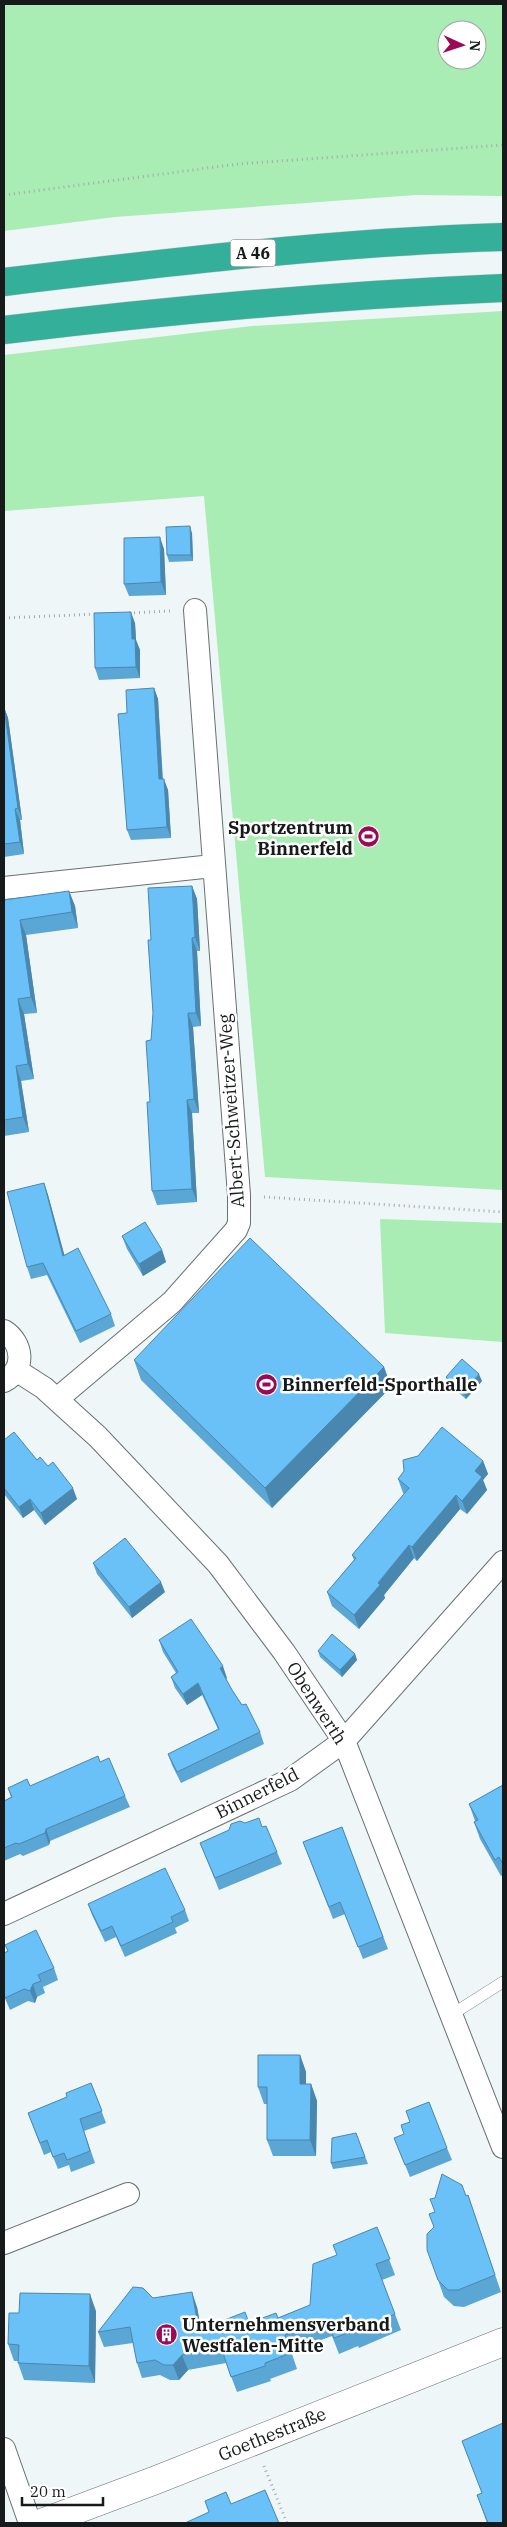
<svg xmlns="http://www.w3.org/2000/svg" width="507" height="2527" font-family="'IBM Plex Serif',serif">
<style>
.green{fill:#a9edb4;fill-rule:evenodd}
.lines{fill:none;stroke-linecap:round;stroke-linejoin:round}
.service-casing{stroke:#697071;stroke-width:12}
.minor-casing{stroke:#697071;stroke-width:24}
.tertiary-casing{stroke:#697071;stroke-width:29}
.motorway-casing{stroke:#d1d1d1;stroke-width:29}
.path{stroke:#a4aaab;stroke-width:3;stroke-dasharray:1 4;stroke-linecap:butt}
.service{stroke:#fff;stroke-width:11}
.minor{stroke:#fff;stroke-width:22}
.tertiary{stroke:#fff;stroke-width:28}
.motorway{stroke:#33af9a;stroke-width:28}
.wall{fill:#5aa6d5}
.shaded-wall{fill:#4a87ae}
.building{fill:#69c1f8;stroke:#4a87ae}
.labels{text-anchor:middle;dominant-baseline:central;stroke-width:5;stroke-linejoin:round;paint-order:stroke}
.shield{fill:#fff;stroke:#5d5f5f;stroke-width:1}
.shield-label{font-size:16px;font-weight:bold;fill:#171a1a}
.poi-label{font-size:18px;font-weight:bold;fill:#171a1a;stroke:#fff;text-anchor:start}
.street-label{font-size:18px;fill:#171a1a;stroke:#fff}
</style>
<rect width="100%" height="100%" fill="#eff6f8"/>
<path class="green" d="M4,4H503V196L416,195L115,217L4,231ZM447,30H477V60H447Z
M503,311V1190L265,1177L204,496L4,511V355L252,326Z
M380,1219L503,1223V1342L385,1333Z"/>
<g class="lines">
<defs>
<path id="service" d="M451,2015L503,1982"/>
<path id="minor" d="M4,888L213,866
M4,1331C23,1343 26,1370 4,1381
M16,1370L44,1388L98,1437L218,1564L284,1652L344,1741L503,2147
M57,1399L172,1302L236,1230L239,1223V1195L195,610
M4,1914L290,1780L344,1741L503,1562
M4,2243L128,2194
M4,2449L30,2523"/>
<path id="tertiary" d="M41,2523L156,2480L503,2342"/>
<path id="motorway" d="M4,282C170,262 336,242 503,237
M4,330C170,310 336,295 503,288"/>
</defs>
<use href="#service" class="service-casing"/>
<use href="#minor" class="minor-casing"/>
<use href="#tertiary" class="tertiary-casing"/>
<use href="#motorway" class="motorway-casing"/>
<path class="path" d="M4,195L238,164L503,145
M129,613L170,611
M4,618L98,614
M264,1197L503,1212
M264,2466L287,2523"/>
<use href="#service" class="service"/>
<use href="#minor" class="minor"/>
<use href="#tertiary" class="tertiary"/>
<use href="#motorway" class="motorway"/>
</g>
<path class="wall" d="M192,533L193,561L169,562L167,555Z
M164,549L166,595L129,596L124,584Z
M135,623L136,640L140,650V678L99,680L95,668Z
M154,688L158,699L163,779L168,790L171,838L131,840L127,830V713Z
M4,707L8,718L22,820H20L24,854L4,857Z
M192,886L197,899L200,951H197L201,1026L193,1027L199,1113H192L197,1202L157,1205L152,1191L150,1102L151,1040L153,1013L151,940Z
M69,891L75,906L78,928L26,935L37,1013L24,1014L34,1079L21,1081L29,1132L4,1136V900Z
M44,1183L48,1195L64,1255L111,1314L115,1326L80,1343L47,1275L31,1279L27,1267Z
M122,1236L162,1250L166,1262L143,1276L127,1249Z
M134,1360L384,1367L391,1387L272,1508L141,1380Z
M446,1377L482,1381L466,1399L448,1384Z
M4,1440L37,1460L77,1499L45,1525L34,1510L23,1518L4,1494Z
M483,1461L488,1474L483,1480L487,1490L467,1514L460,1509L417,1561L414,1558L384,1595L385,1598L359,1629L332,1606L327,1592L354,1560L352,1555L404,1494L403,1493L398,1479Z
M93,1563L165,1592L132,1618L97,1574Z
M159,1640L227,1678L226,1679L232,1690L260,1732L264,1744L181,1783L172,1765L168,1754L218,1729L202,1695L187,1705L175,1688L171,1677L176,1673L163,1652Z
M318,1651L355,1654L357,1660L342,1677L320,1657Z
M100,1762L125,1796L130,1807L50,1841L49,1845L23,1856L20,1854L4,1861V1801L11,1797L8,1788L30,1786Z
M503,1785V1875L501,1876L480,1839L474,1822L475,1821L469,1804Z
M245,1823L262,1827L277,1852L282,1864L219,1890L200,1843Z
M342,1827L388,1949L363,1959L345,1914L333,1919L303,1842Z
M88,1904L185,1910L189,1921L175,1928L177,1933L125,1957L116,1937L105,1942L92,1915Z
M5,1945L54,1968L58,1980L43,1987L45,1993L37,1997L35,2003L28,2001L10,2010L4,1996V1953L8,1951Z
M300,2055L306,2072V2084H311L317,2101L316,2156H273L267,2140V2104H264L258,2087Z
M91,2083L106,2123L84,2131L95,2163L71,2172L69,2165L58,2169L51,2152L44,2155L28,2113L67,2097Z
M356,2133L368,2164L333,2169L331,2163Z
M394,2138L447,2148L452,2160L410,2177Z
M468,2195L501,2292L464,2307L454,2306L444,2297L433,2266L435,2212Z
M377,2227L395,2275L382,2280L401,2330L359,2348L358,2346L339,2354L332,2336L291,2351L297,2369L270,2379L271,2381L237,2392L226,2363L188,2370L179,2380H170L160,2375L142,2378L137,2363L133,2343L104,2347L98,2332L197,2307L201,2329L249,2323L278,2318L310,2305L337,2255Z
M96,2311L95,2383L24,2380L18,2363V2361H14L8,2344L19,2313Z
M462,2441L503,2523H487L477,2495L482,2493Z"/>
<path class="shaded-wall" d="M190,526L192,533L193,561L191,555Z
M160,537L164,549L166,595L161,582Z
M131,612L135,623L136,640L140,650V678L136,667L132,639Z
M154,688L158,699L163,790L159,779Z
M4,707L8,718L22,820L18,808Z
M164,779L168,790L171,838L167,827Z
M15,809L20,820L24,854L20,842Z
M192,886L197,899L200,951L195,937Z
M69,891L75,906L78,928L72,912Z
M20,920L26,935L37,1013L31,997Z
M192,938L197,951L201,1026L196,1013Z
M18,999L24,1014L34,1079L28,1064Z
M188,1013L193,1027L199,1113L194,1099Z
M16,1066L21,1081L29,1132L23,1117Z
M187,1100L192,1113L197,1202L192,1189Z
M44,1183L48,1195L68,1268L63,1256Z
M162,1250L166,1262L143,1276L139,1264Z
M384,1367L391,1387L272,1508L265,1488Z
M479,1374L482,1381L466,1399L464,1393Z
M483,1461L488,1474L483,1480L487,1490L467,1514L462,1501L475,1471Z
M73,1488L77,1499L45,1525L41,1513Z
M456,1495L460,1509L417,1561L412,1547Z
M30,1499L34,1510L23,1518L19,1507Z
M409,1545L414,1558L384,1595L385,1598L359,1629L354,1615L378,1583Z
M161,1582L165,1592L132,1618L129,1607Z
M355,1654L357,1660L342,1677L340,1670Z
M223,1666L227,1678L224,1680L220,1668Z
M198,1683L202,1695L187,1705L183,1694Z
M46,1829L50,1841L49,1845L45,1833Z
M33,1984L37,1997L35,2003L30,1991Z
M300,2055L306,2072V2101L300,2084Z
M311,2084L317,2101L316,2156L310,2140Z
M192,2292L197,2307L204,2346L199,2330Z
M90,2294L96,2311L95,2383L89,2366Z
M182,2355L188,2370L179,2380L173,2365Z"/>
<path class="building" d="M190,526L191,555H167L166,527Z
M160,537L161,582L124,584V538Z
M131,612L132,639H135L136,667L95,668L94,613Z
M154,688L159,779H164L167,827L127,830L118,714L127,713L126,690Z
M4,707L18,808L15,809L20,842L4,844Z
M192,886L195,937L192,938L196,1013H188L194,1099L187,1100L192,1189L152,1191L147,1102H150L146,1041L151,1040L153,1013L148,940H151L148,888Z
M69,891L72,912L20,920L31,997L18,999L28,1064L16,1066L23,1117L4,1120V900Z
M44,1183L63,1256L78,1248L111,1314L76,1331L43,1263L27,1267L7,1192Z
M145,1222L162,1250L139,1264L122,1236Z
M250,1238L384,1367L265,1488L134,1360Z
M462,1359L479,1374L464,1393L446,1377Z
M442,1427L483,1461L475,1471L482,1477L462,1501L456,1495L412,1547L409,1545L378,1583L380,1585L354,1615L327,1592L356,1558L352,1555L409,1488L398,1479L404,1471L403,1460L418,1456Z
M14,1432L37,1460L40,1457L48,1466L53,1462L73,1488L41,1513L30,1499L19,1507L4,1488V1440Z
M125,1538L161,1582L129,1607L93,1563Z
M191,1619L223,1666L220,1668L232,1690L242,1705L246,1704L260,1732L177,1772L168,1754L219,1729L198,1683L183,1694L171,1677L178,1672L159,1640Z
M332,1634L355,1654L340,1670L318,1651Z
M98,1756L100,1762L109,1758L125,1796L46,1829L45,1833L19,1844L16,1843L4,1848V1801L12,1797L8,1788L27,1779L30,1786Z
M503,1785V1864L499,1857L495,1860L474,1822L478,1820L469,1804Z
M259,1818L262,1827L266,1826L277,1852L215,1878L200,1843L229,1830L231,1824L240,1821L245,1823Z
M342,1827L383,1937L358,1947L340,1902L329,1907L303,1842Z
M165,1868L185,1910L171,1917L173,1922L121,1946L112,1926L101,1931L88,1904Z
M36,1930L54,1968L38,1975L41,1981L33,1984L30,1991L24,1989L5,1998L4,1994V1953L8,1951L5,1945Z
M258,2055H300V2084H311L310,2140H267V2087H258Z
M91,2083L102,2111L80,2119L90,2151L67,2160L64,2153L53,2157L47,2140L40,2143L28,2113L67,2097L66,2093Z
M429,2102L447,2148L405,2165L394,2138L404,2134L401,2125L410,2122L406,2111Z
M356,2133L365,2157L331,2163L332,2138Z
M442,2174L462,2185L466,2196L468,2195L495,2275L458,2290H448L438,2280L427,2250V2234L434,2227L429,2214L435,2212L430,2199L435,2198Z
M377,2227L390,2259L376,2264L395,2314L353,2333V2331L334,2338L327,2320L285,2335L291,2353L265,2363V2366L231,2377L221,2347L182,2355L173,2365H164L155,2360L137,2363L130,2327L98,2332L133,2287L143,2288L153,2298L192,2292L199,2330L245,2312L249,2323L276,2313L278,2318L310,2305L313,2264L337,2255L333,2245Z
M20,2293L90,2294L89,2366L18,2363L19,2345L8,2344L9,2313H19Z
M503,2423V2523H488L477,2495L482,2493L462,2441Z
M265,2490L279,2523H185L209,2512L205,2501L226,2492L231,2504Z"/>
<defs>
<symbol id="stadium-disc" viewBox="-11 -11 22 22"><circle r="9.5" fill="#9c0957" stroke="#fff"/><path d="M0-5a6.5 5 0 1 0 0 10a6.5 5 0 1 0 0-10ZM-3.5-1.8h7v3.6h-7Z" fill="#fff"/></symbol>
<symbol id="building-disc" viewBox="-11 -11 22 22"><circle r="9.5" fill="#9c0957" stroke="#fff"/><path d="M-4-6H4V6H1V3H-1V6H-4ZM-2.5-4.3h1.7v1.8h-1.7ZM.8-4.3h1.7v1.8H.8ZM-2.5-1h1.7V.8h-1.7ZM.8-1h1.7V.8H.8Z" fill="#fff"/></symbol>
</defs>
<g fill-rule="evenodd">
<use href="#stadium-disc" x="356" y="824" width="25" height="25"/>
<use href="#stadium-disc" x="254" y="1372" width="25" height="25"/>
<use href="#building-disc" x="154" y="2322" width="25" height="25"/>
</g>
<g class="labels">
<rect class="shield" x="230.5" y="239.5" width="45" height="27" rx="4"/>
<g class="shield-label">
<text x="253" y="253">A 46</text>
</g>
<g class="poi-label">
<text x="353" y="827" text-anchor="end">Sportzentrum<tspan x="353" dy="21">Binnerfeld</tspan></text>
<text x="282" y="1384">Binnerfeld-Sporthalle</text>
<text x="182" y="2324">Unternehmensverband<tspan x="182" dy="21">Westfalen-Mitte</tspan></text>
</g>
<g class="street-label">
<text transform="translate(231 1111) rotate(-94)">Albert-Schweitzer-Weg</text>
<text transform="translate(317 1703) rotate(57)">Obenwerth</text>
<text transform="translate(257 1793) rotate(-27)">Binnerfeld</text>
<text transform="translate(272 2434) rotate(-22)">Goethestraße</text>
</g>
</g>
<rect width="507" height="2527" fill="none" stroke="#171a1a" stroke-width="10"/>
<g transform="translate(462 45) rotate(93)"><circle r="24" fill="#ffffff" stroke="#a2a3a3"/>
<path d="M0-4L9 19L0 12L-9 19Z" fill="#9c0957"/>
<text y="-8" font-size="14" font-weight="bold" text-anchor="middle" fill="#171a1a">N</text>
</g>
<path d="M22 2497v8h81v-8" fill="none" stroke="#171a1a" stroke-width="2.5"/>
<text x="30" y="2497" font-size="15" fill="#171a1a" stroke="#ffffff" stroke-width="4" paint-order="stroke">20 m</text>
</svg>
